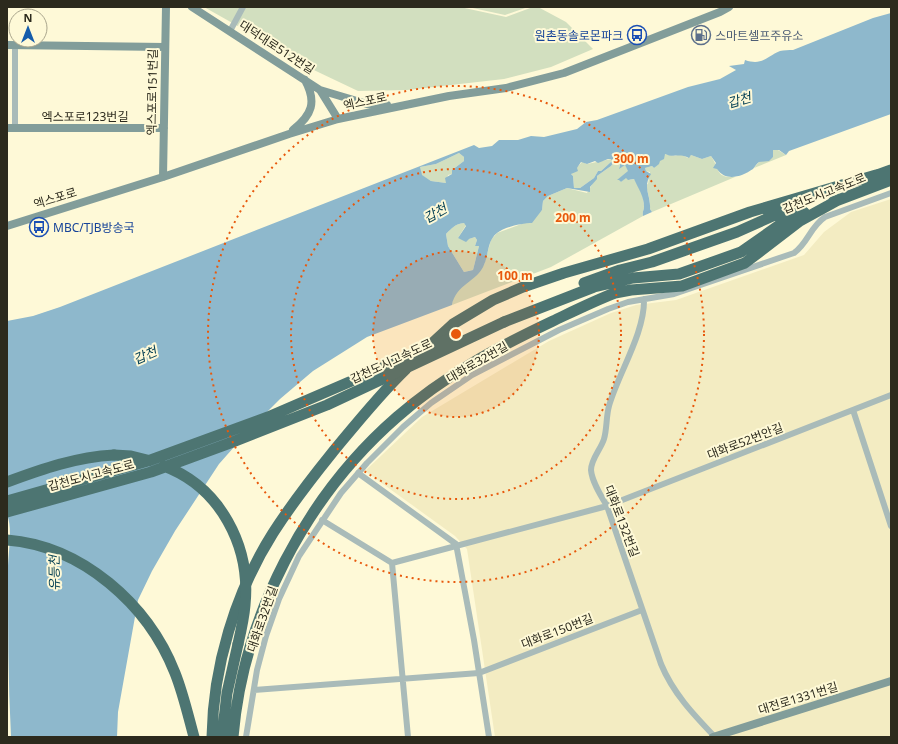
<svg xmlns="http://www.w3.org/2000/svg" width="898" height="744" font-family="'Noto Sans','Noto Sans KR',sans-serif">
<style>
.built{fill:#f3ecc2}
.green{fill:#d2dfbf}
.water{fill:#8eb8cc;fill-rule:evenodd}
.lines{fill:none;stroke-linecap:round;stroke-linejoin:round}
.street{stroke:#a9bbb9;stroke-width:6}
.secondary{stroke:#829d9a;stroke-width:8}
.highway{stroke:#4d7572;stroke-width:11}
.highway-bridge{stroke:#4d7572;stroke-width:11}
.ring{fill:none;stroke:#e8590c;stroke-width:2;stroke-dasharray:2 4}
.labels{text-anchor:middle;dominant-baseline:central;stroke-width:4;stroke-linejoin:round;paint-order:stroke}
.transit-label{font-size:12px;fill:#164399;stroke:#fef9d7;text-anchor:end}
.service-label{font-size:12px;fill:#4e5e75;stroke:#fef9d7;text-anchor:start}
.street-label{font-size:12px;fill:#2c2a1d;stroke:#fef9d7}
.water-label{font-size:13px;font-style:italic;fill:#003d52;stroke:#fef9d7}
.centre{fill:#e8590c;stroke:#fef9d7;stroke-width:2}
.ring-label{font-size:12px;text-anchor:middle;font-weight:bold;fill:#e8590c;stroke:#fef9d7;stroke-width:4;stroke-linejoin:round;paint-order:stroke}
</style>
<rect width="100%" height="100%" fill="#fef9d7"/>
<path class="built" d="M891,199V737H495L467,549L455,536L365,471L422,417L549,341L611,313L636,305L676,300L804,255L824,232L851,212Z"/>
<path class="green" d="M204,7H460L506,17L533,7H538L566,22L593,49L551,67L504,79L407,90L358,91L297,62L284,52Z
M468,7H528L505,15Z
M773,150H778L786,155L754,168L759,162L773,157Z
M459,153L464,157V161L452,170V174L448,175L446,183L431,181L421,175L420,167L436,164Z
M664,154L675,156L680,154L688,158L691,155L702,159L711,156C720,169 715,178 735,177L652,212L650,209V202L646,185L648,184L650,172L646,171L645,168L652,166L654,168Z
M611,159L612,161L601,171H598L594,178L580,188H574L573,176L571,174L582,162L587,164Z
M621,161L619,168L625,165L629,171L619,179L621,182L626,177L630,180L634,179C640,187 644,197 644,207C644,210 642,212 643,216L551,267L452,305L454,294L484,265L491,240L497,233L524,223L542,210L543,201L548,196L567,188L587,193L597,176L611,166L614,162Z
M464,223L466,225L458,238L469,239L475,237L477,240L475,246H479L473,270L464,272L448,246L446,234C452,228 455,224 464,223Z"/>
<path class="water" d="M891,13V114L789,151L786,155L779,150H773V157L769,161L759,162C756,164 755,167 753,169C741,177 726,182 717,169L713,168L716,163L711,156L702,159L691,155L689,158C680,153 673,158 665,154L664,159L660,161L659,164L654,168L652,166L645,168L646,171L651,174C642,188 651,194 650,209L652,212L643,216C642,212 644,210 644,207C644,196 638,188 634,179L628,180L626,178L621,182L619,180H617L628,171L625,165L619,169L621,161L614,162L611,166L597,176V179L590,187V192L567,188L548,196L543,201L542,210L532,223C522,223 505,227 497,233C487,241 489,254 484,265C477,282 456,284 452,305L367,337L313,371L280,399L250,429L219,464L175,531L152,571L138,600L118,712L117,737H11C8,681 8,625 8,569C8,554 13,528 7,515V321L33,316L60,307L474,145L479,148L492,146L499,140H518L531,136L544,137L577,129L586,122L597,120L688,87L720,79L736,70L729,66L744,64L745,60C762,66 766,57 780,51C784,50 789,50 793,50L873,18ZM459,153L464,157V161L452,170V174L445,178L446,183L431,181L422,175L420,167L436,164ZM608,159H611L612,161L601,171H598L594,178L580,188H574L573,176L571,174L578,171L577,168L581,162L587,164L595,161L598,163ZM464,223L466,226L458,238L466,242L469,239L475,237L477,240L475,246H479L473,270L464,272L448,246L446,234C452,228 455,224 464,223Z"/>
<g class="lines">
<path class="street" d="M230,31L243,7
M15,129V45
M644,299C645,333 618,374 609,406C606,417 607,429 604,439C601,449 591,459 591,470C592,482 601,496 607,506L661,664C673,693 693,714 715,737
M853,410L891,526
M358,473L456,544L474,640L489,737
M322,520L392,563
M254,690L479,673L642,610
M246,737L257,670L266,636L279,599L299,556L341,493L367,463L403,427L431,403L472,375L559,330L608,309L628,302L674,294L794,253C808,243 810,227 825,217L891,193
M408,737L392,563L607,506L891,395"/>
<path class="secondary" d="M192,7L320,90L338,119
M7,45L165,47
M320,90L367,104L387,105
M7,128H164
M293,130C312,115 317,102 305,80
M163,177L166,7
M7,226L163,177L289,134L338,119L449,96L506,88L564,73L720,12L729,7
M713,737L891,681"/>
<path class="highway" d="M869,178L891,170
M833,202L891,180
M584,283L620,270L652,262L737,232L793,207
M504,322L594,287L633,278L679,274L741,252L788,219L804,212
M428,347L453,324L493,300L523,287L564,273L648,249L750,212L876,175
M7,482C42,469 76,457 114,455
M7,540C82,546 148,604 175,673C183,693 188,715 194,737
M212,737C213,667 235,593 273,533C291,505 311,479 332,453C356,424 379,395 406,369
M222,737L227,693L238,644
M233,737C243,617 306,496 397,417C445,375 496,348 553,321C574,311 594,301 615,293L631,290L682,286L745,263L800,221L840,199"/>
<path class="highway-bridge" d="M114,455L131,456L147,460
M164,466C220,487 251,546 245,605C244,618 241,631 238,644
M7,501L148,461L268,417L449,339
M7,512L151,472L230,443L327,405L504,322"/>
</g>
<circle cx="456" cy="334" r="83" fill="#e8590c" fill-opacity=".12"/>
<g class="ring">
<circle cx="456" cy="334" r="83"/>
<circle cx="456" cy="334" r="165"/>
<circle cx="456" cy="334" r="248"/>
</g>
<defs>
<symbol id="bus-ring" viewBox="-11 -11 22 22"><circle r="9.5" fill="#fef9d7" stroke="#1a4fb4" stroke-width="1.5"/><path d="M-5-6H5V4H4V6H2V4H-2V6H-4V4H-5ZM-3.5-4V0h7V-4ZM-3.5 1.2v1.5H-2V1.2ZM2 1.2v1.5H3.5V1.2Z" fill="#1a4fb4"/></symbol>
<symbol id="fuel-ring" viewBox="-11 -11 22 22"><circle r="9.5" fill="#fef9d7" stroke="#5c6f8a" stroke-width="1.5"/><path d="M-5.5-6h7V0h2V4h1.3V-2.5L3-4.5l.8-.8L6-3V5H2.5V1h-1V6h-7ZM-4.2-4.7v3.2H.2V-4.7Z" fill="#5c6f8a"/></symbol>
</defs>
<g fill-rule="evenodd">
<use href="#bus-ring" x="626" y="24" width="22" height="22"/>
<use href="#fuel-ring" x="690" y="24" width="22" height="22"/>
<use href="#bus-ring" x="28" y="216" width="22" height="22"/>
</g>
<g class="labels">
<g class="transit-label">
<text x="623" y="35">원촌동솔로몬파크</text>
<text x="53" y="227" text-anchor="start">MBC/TJB방송국</text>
</g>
<g class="service-label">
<text x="715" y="35">스마트셀프주유소</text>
</g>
<g class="street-label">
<text transform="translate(277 47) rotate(33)">대덕대로512번길</text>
<text transform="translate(152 92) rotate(-89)">엑스포로151번길</text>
<text transform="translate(365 101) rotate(-13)">엑스포로</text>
<text x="85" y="116">엑스포로123번길</text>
<text transform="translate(824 193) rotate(-22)">갑천도시고속도로</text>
<text transform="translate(55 198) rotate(-17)">엑스포로</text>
<text transform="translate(391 361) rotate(-25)">갑천도시고속도로</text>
<text transform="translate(477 362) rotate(-30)">대화로32번길</text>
<text transform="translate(745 441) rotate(-21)">대화로52번안길</text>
<text transform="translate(91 475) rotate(-15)">갑천도시고속도로</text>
<text transform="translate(622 521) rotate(69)">대화로132번길</text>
<text transform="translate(262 619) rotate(-71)">대화로32번길</text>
<text transform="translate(557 631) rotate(-21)">대화로150번길</text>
<text transform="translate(798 698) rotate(-17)">대전로1331번길</text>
</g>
<g class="water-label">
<text transform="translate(739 100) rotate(-16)">갑천</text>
<text transform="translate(435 213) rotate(-29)">갑천</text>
<text transform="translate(145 355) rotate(-24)">갑천</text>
<text transform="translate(54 573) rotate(-91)">유등천</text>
</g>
</g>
<circle cx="456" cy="334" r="6" class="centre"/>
<g class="ring-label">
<text x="631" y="163">300 m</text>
<text x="573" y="222">200 m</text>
<text x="515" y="280">100 m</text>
</g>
<rect width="898" height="744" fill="none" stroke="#2c2a1d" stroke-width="16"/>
<g transform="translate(28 28)"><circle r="19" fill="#fef9d7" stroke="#aaa68d"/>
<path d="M0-3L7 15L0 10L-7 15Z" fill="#155cab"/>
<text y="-6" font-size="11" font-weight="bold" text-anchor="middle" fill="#2c2a1d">N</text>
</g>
</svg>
